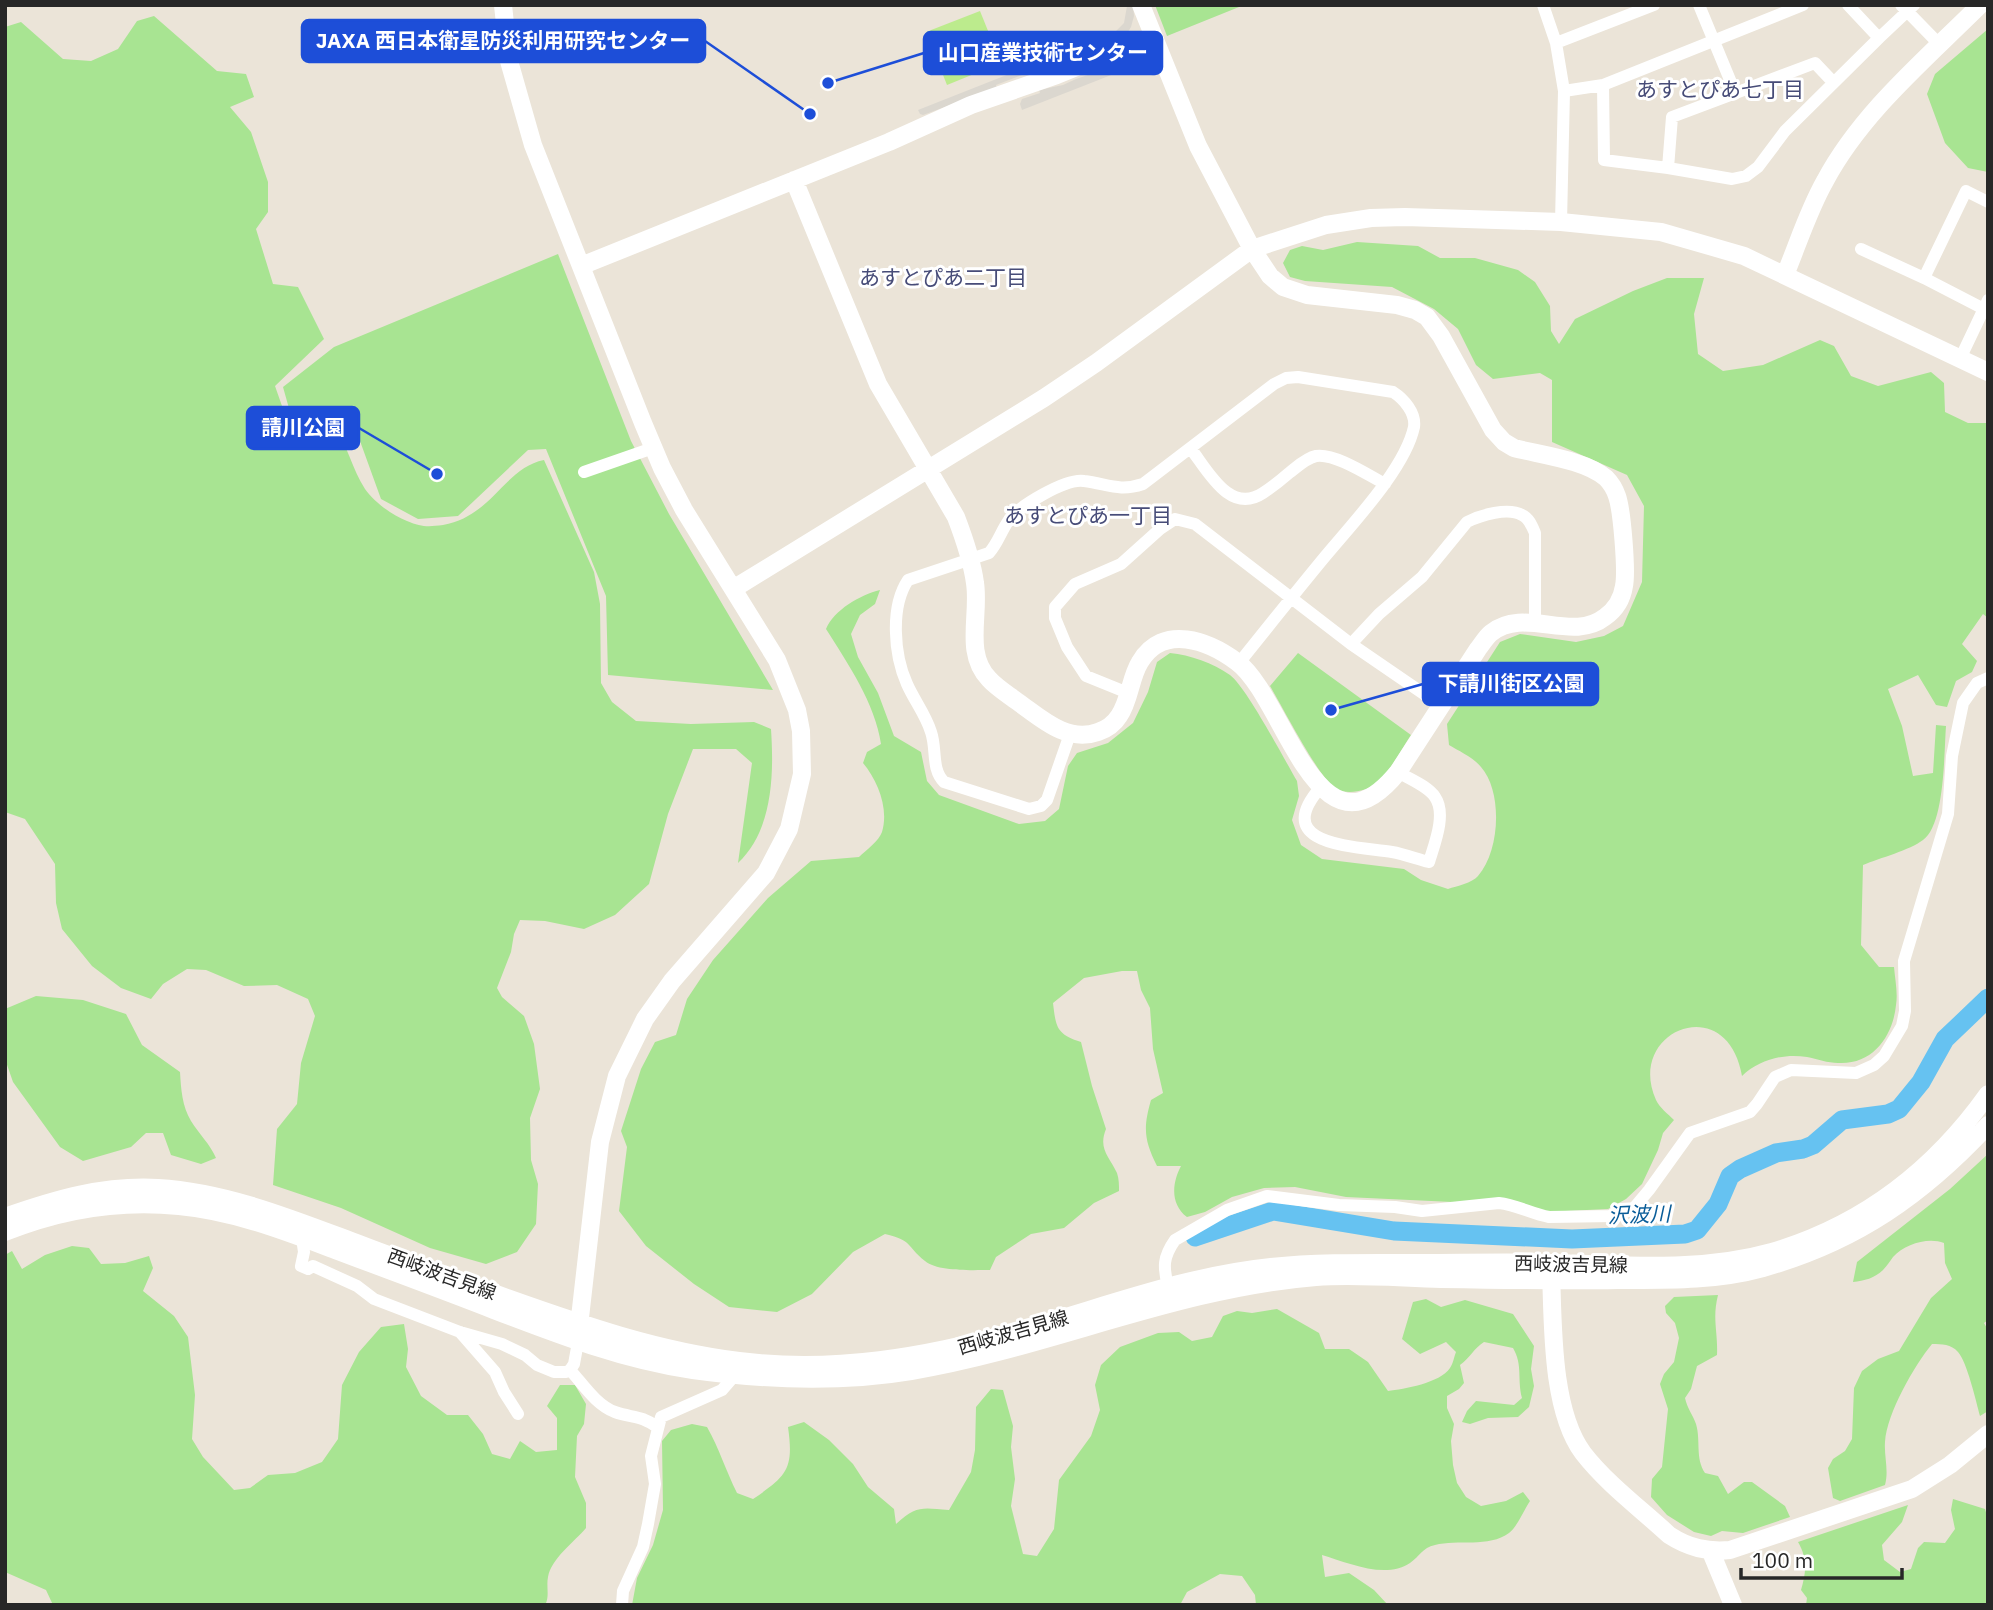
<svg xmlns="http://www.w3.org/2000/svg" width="1993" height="1610" font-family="'IBM Plex Sans','Noto Sans JP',sans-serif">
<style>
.green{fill:#a8e492}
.pitch{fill:#bceb8d}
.plaza{fill:#dbd7cf}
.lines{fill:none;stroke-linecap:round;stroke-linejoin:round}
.river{stroke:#66c2f1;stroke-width:19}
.street{stroke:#fff;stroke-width:12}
.secondary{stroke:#fff;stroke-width:18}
.labels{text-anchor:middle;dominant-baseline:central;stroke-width:6;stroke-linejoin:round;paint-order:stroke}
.street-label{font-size:19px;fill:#272727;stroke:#fff}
.neighbourhood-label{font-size:21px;fill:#474c78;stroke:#fff}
.water-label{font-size:21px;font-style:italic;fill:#0a5d99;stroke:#fff}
.leader{fill:none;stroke:#1d4ed8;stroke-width:2.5}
.callout-dot{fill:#1d4ed8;stroke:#fff;stroke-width:2.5}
.callout{fill:#1d4ed8;stroke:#1d4ed8;stroke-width:2.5}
.callout-label{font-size:21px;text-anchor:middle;font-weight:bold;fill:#fff}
</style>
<rect width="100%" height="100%" fill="#ebe4d8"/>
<path class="green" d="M1155,5H1244L1167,36Z
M154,16L217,71L246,74L254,97L230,107L251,132L268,182V212L256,229L273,284L298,287L324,339L275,386L289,426H334C348,446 352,469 365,489C374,502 392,515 407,521C421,527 428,527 443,525C493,516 504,468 544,460L594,572L600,604L601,683L612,702L636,721L691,724L754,722L771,729C774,774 773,830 738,863L752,763L736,749H693L668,814L649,884L615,915L584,929L545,921L520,920L514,934L511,952L497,988L502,997L524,1016L534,1044L540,1089L530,1118L531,1160L538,1184L536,1224L517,1252L486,1264L430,1248L341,1208L273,1185L277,1129L297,1104L301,1063L315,1016L308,999L277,985L244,986L206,970L187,969L163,984L151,999L121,988L92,966L62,929L56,903L55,864L25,819L5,812V27L21,22L63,59L91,61L118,49L137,21Z
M1988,29V172L1968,168L1945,143L1927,94L1935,74Z
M1357,242L1418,246L1440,258H1475L1518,270L1535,282L1550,306L1551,331L1559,344L1575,319L1633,291L1667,278H1704L1694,314L1698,354L1723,371L1763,365L1820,340L1834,346L1851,376L1878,386L1931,372L1944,383L1945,412L1968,423H1988V618L1983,614L1962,644L1977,661L1972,672L1956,681L1947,707L1936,705L1918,675L1888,689L1902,726L1913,776L1933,773L1936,725L1946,726C1944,752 1945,825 1923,840C1910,850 1880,858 1863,865L1861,945L1879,967H1894C1895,979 1898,993 1896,1005C1893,1036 1873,1065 1838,1063C1828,1063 1817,1059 1807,1057C1783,1053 1759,1060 1742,1076C1727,989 1625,1031 1656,1100C1659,1107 1668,1114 1674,1120L1663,1133L1658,1150L1642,1184L1626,1199L1608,1209L1544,1212L1474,1203L1346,1197L1295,1187L1264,1188L1232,1197L1205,1212L1187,1217C1170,1204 1172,1183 1181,1166H1157C1144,1140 1143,1128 1151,1100L1163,1093L1153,1049L1150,1008L1141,990L1137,971H1122L1084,978L1053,1003C1056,1027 1056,1034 1081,1042L1092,1086L1106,1129C1098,1149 1109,1156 1117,1173C1119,1179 1119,1185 1119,1191L1094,1203L1064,1228L1031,1234L996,1257L990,1270C973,1270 938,1272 925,1261C905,1245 914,1241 885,1234L853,1252L812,1294L777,1312L729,1307L694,1284L646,1246L619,1211L627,1147L621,1131L641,1069L655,1042L676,1035L687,999L713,960L768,898L811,861L859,857C866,850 879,841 882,832C889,809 878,781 863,763L867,752L881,744C875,703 848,664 826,629C834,610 860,595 880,590L875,604L860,615L851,634L858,657L878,693L894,736L921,752L927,781L939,795L1019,824L1045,821L1059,809L1068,766L1077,753L1108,743L1133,723L1148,692L1157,662L1170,653C1190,655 1213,663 1230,675C1247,688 1284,759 1297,781L1299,796L1292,820L1301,845L1322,859L1404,869L1421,880L1448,889C1457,886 1472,883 1478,876C1500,851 1503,792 1481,767C1474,758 1459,751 1449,745L1447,724L1500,642L1520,634L1576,642L1604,636L1623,626L1642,582L1644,506L1627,475L1552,442V380L1540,373L1493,379L1476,365L1458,329L1434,309L1392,287L1305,281L1290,277L1283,263L1290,250L1302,246L1323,250Z
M558,254L631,441L669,514L773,690L608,675L606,596L546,449L528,450L458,516L418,519L381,499L360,441L340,415L290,412L283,387L334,347Z
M1298,653L1411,735C1402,748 1389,774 1377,783C1367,791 1348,795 1336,789C1320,780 1282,706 1270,686Z
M36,996L83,1000L126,1014L142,1045L180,1072C181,1089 182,1106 191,1121C199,1134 210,1144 216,1158L201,1164L171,1155L163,1133H146L131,1147L83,1161L60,1147L13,1082L5,1059V1009Z
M1988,1154V1320L1984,1323L1988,1330V1411L1980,1416C1976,1401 1967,1362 1958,1352C1951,1344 1942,1344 1932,1344C1914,1366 1887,1413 1885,1442C1884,1457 1889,1470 1885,1485L1840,1501L1833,1498L1828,1468L1833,1459L1845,1451L1852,1439L1854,1388L1862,1371L1878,1359L1899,1351L1931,1298L1952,1279L1945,1263L1944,1243C1928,1237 1905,1244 1893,1257C1890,1261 1887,1266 1883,1270C1875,1278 1864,1281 1853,1282L1857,1262L1950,1189Z
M72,1246L89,1248L101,1264L125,1263L149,1256L153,1268L143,1291L174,1316L188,1337L195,1395L192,1439L203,1457L234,1490L250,1488L268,1475L295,1473L322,1462L338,1439L342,1385L359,1352L381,1327L404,1324L408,1349L406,1367L421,1396L447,1415H468L483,1434L492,1454L510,1459L520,1441L536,1452L557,1450V1418L547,1406L560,1385H575L586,1404L584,1424L577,1436L575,1477L586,1503V1528C574,1542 551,1559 548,1577C546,1587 550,1596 545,1605H53L46,1590L5,1572V1255L12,1251L22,1269L45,1255Z
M1718,1295C1712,1319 1718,1331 1717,1355L1697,1366L1691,1389L1685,1398C1687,1408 1693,1415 1696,1424C1701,1441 1695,1458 1705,1473L1718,1476L1728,1494L1744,1482H1752L1785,1506L1790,1517L1743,1533L1722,1531L1711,1536L1694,1532L1667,1515L1651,1497L1652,1479L1662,1467L1668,1409L1660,1384L1664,1374L1674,1362L1679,1338L1675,1323L1666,1313L1665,1306L1674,1297Z
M1426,1299L1441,1307L1465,1300L1513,1314L1534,1346L1531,1369L1534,1386L1529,1407L1518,1417L1488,1418L1470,1424L1462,1422L1467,1411L1476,1401L1514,1405L1522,1398C1517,1379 1523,1365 1513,1348L1484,1342C1474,1348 1470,1358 1460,1365L1464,1383L1459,1389L1447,1396V1408L1454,1424L1451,1441L1453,1465L1457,1483L1466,1497L1481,1506L1506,1501L1523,1492L1530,1501C1524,1510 1517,1527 1509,1533C1489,1548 1457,1539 1435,1545C1422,1548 1420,1556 1410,1563C1385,1580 1346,1562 1322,1555L1325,1577L1349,1573L1374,1590L1388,1605H1256L1255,1595L1242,1576L1220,1574L1187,1592L1180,1605H848L847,1603L632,1605L637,1578L653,1545L663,1510L662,1441L671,1430L692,1424L707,1427C719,1448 726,1471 737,1493L753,1499C787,1476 794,1469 788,1427L804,1422L829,1440L853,1464L868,1487L894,1509L896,1524C917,1505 922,1508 949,1510L971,1472L975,1450L976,1407L991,1389L1003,1390L1013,1426L1011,1447L1015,1479L1011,1506L1023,1554L1037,1556L1054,1529L1059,1480L1091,1436L1100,1410L1095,1385L1101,1365L1120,1347L1158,1333L1179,1332L1192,1341L1212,1337L1223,1316L1237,1311L1252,1313L1277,1309L1319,1333L1325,1349H1349L1368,1362L1388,1391C1404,1389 1440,1383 1450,1368C1453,1364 1454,1357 1456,1352L1446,1342L1420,1354L1402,1339L1413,1302Z
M1953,1499L1985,1509L1988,1519V1605H1806L1807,1598L1801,1590C1806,1573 1808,1559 1798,1542L1908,1505L1902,1522L1882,1545L1884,1560L1900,1572L1911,1569L1918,1548L1924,1542L1945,1543L1955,1529L1951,1510Z"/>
<path class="pitch" d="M980,11L1001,63L947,85L926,32Z"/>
<path class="plaza" d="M1133,5L1134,16L1131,27L1126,35L1116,41H1107L1088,49L1086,53L1077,57L1073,55L996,85L997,88L923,115L920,114L918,110L1115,32L1124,23L1127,6Z
M1132,60H1141L1151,65L1159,74L1153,76L1137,68L1124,70L1022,110L1020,104L1022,99L1040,93L1039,90L1063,85L1076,79Z"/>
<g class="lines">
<path class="river" d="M1195,1237L1273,1211L1394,1231L1572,1239L1685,1234L1697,1230L1718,1204L1730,1176L1740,1169L1776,1153L1803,1149L1813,1145L1842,1120L1888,1114L1899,1109L1921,1082L1945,1039L1988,998"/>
<path class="street" d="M1543,5L1556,43L1564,91L1561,222
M1699,5L1735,92
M1901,5L1940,45
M1879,38L1914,5
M1556,43L1654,5
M1603,85L1604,160L1668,168L1732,179L1746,176L1758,167L1785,131L1879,38L1848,5
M1564,91L1603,85L1803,5
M1668,168L1672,117L1815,63L1833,82
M1861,249L1924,278L1984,309
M1924,278L1966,191L1988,202
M1960,359L1988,300
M1191,449C1208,471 1230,515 1263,493C1272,487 1281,480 1289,473C1297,467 1306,458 1316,456C1335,453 1368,475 1385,484
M584,472L653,448
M1351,644L1379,614L1422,577L1467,522C1481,515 1508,507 1522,515C1529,518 1532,526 1535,533V624
M1128,693L1086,676L1067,647L1055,618V607L1075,584L1121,564L1160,529L1175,519L1195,524L1351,644L1440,705
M1070,734L1047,800L1041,806L1029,809L944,782C931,769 937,749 931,732C926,715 914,700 907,684C894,655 890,607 908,580L989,553C998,543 1001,531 1009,520C1019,506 1066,478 1084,481C1108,484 1119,492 1143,484L1274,384L1286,378L1298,377L1393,392C1404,399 1416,413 1414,427C1405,469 1351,525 1323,559C1295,593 1267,628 1239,663
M1320,788C1270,846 1355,846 1392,852C1404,854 1417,859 1429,862C1434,845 1447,814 1435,797C1428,786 1409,779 1398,772
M302,1238L304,1252L301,1266L308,1269L313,1266L357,1286L374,1299L460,1332L502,1344L525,1355L537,1365L554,1372H566L570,1370L574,1364L578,1342
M1168,1286C1163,1267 1163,1257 1175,1240L1227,1210L1267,1196L1339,1205L1395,1207L1422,1211L1499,1203C1517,1205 1532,1214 1549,1217L1614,1216L1633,1209L1649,1190L1690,1133L1750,1112L1757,1104L1775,1077L1791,1070L1856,1073L1874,1065L1884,1056L1902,1026L1905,1011L1904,961L1948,814L1952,756L1963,703L1977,683L1988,678
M460,1332L495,1372L504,1392L518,1414
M570,1370C583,1384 596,1405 615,1412C632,1418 641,1415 657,1427
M622,1605L623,1591L643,1547L648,1524L655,1484L651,1456L661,1417L722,1390L735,1375"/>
<path class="secondary" d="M503,5L509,61L533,145L643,423L662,468L684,510L777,660L797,710L801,731L802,774L789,829L766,873L672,981L645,1019L617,1076L600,1142L578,1335
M794,180L878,384L956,517C964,538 972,560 975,583C980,615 964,653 989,679C997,688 1009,695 1018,702C1042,719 1067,743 1098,732C1107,729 1114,724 1119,716C1130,700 1130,678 1140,662C1163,623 1209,641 1237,662C1285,697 1318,871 1398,772L1478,649C1482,644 1486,637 1491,633C1524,606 1572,643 1605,617C1615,610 1622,599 1624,586C1627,571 1622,510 1617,496C1615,490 1610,482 1606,478C1585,460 1541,455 1514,448L1504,442L1493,430L1441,336L1427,317L1415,310L1397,305L1307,295L1283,287L1270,276L1252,249L1198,146L1141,5
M581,266L889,142L971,105L1057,75L1153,36
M1785,275C1798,244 1808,211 1825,181C1862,112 1925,60 1980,5
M733,589L1044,398L1096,363L1252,249L1326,225L1371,218L1405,217L1561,222L1661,232L1744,256L1988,372
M5,1217C56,1199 104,1185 158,1188C227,1192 295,1220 359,1244C408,1263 458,1280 507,1298C583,1325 658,1351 739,1361C833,1373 927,1357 1018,1331C1102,1308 1183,1276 1271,1267C1320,1262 1369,1263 1418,1263C1463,1263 1509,1262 1554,1263C1627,1265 1701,1272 1772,1252C1863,1225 1934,1170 1988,1094
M5,1232C60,1210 120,1200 179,1206C234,1211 287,1232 338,1251C391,1271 443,1290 494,1310C559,1335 624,1360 693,1370C765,1380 839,1383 911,1371C1048,1348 1177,1288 1316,1277C1358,1274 1400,1278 1441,1279C1500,1280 1559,1281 1618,1280C1667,1280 1716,1281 1763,1268C1856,1242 1923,1195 1988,1125
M1551,1270C1553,1324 1551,1410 1583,1453C1607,1484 1641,1509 1669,1535C1689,1548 1707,1552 1730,1550L1912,1489L1950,1465L1988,1434
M1711,1552L1733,1605"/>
</g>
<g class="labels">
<g class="street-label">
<text transform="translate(1571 1264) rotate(1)">西岐波吉見線</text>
<text transform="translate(442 1274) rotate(20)">西岐波吉見線</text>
<text transform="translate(1013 1332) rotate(-16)">西岐波吉見線</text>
</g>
<g class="neighbourhood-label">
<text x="1720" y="89">あすとぴあ七丁目</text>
<text x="943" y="277">あすとぴあ二丁目</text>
<text x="1088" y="515">あすとぴあ一丁目</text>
</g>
<g class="water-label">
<text transform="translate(1639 1214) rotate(-2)">沢波川</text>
</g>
</g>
<path class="leader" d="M810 114L705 41M828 83L924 53M437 474L359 428M1331 710L1423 684"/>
<g class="callout-dot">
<circle cx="810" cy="114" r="7"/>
<circle cx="828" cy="83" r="7"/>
<circle cx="437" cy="474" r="7"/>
<circle cx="1331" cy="710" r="7"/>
</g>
<g class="callout">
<rect x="302" y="20" width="403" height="42" rx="7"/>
<rect x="924" y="32" width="238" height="42" rx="7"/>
<rect x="247" y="407" width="112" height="42" rx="7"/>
<rect x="1423" y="663" width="175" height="42" rx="7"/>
</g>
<g class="callout-label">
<text x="503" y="48">JAXA 西日本衛星防災利用研究センター</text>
<text x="1043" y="60">山口産業技術センター</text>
<text x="303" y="435">請川公園</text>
<text x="1511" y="691">下請川街区公園</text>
</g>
<rect width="1993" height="1610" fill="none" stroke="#272727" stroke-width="14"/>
<path d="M1741 1568v10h161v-10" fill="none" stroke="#272727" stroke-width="3.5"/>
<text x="1752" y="1568" font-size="21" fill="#272727" stroke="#ffffff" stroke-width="5" paint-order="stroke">100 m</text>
</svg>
